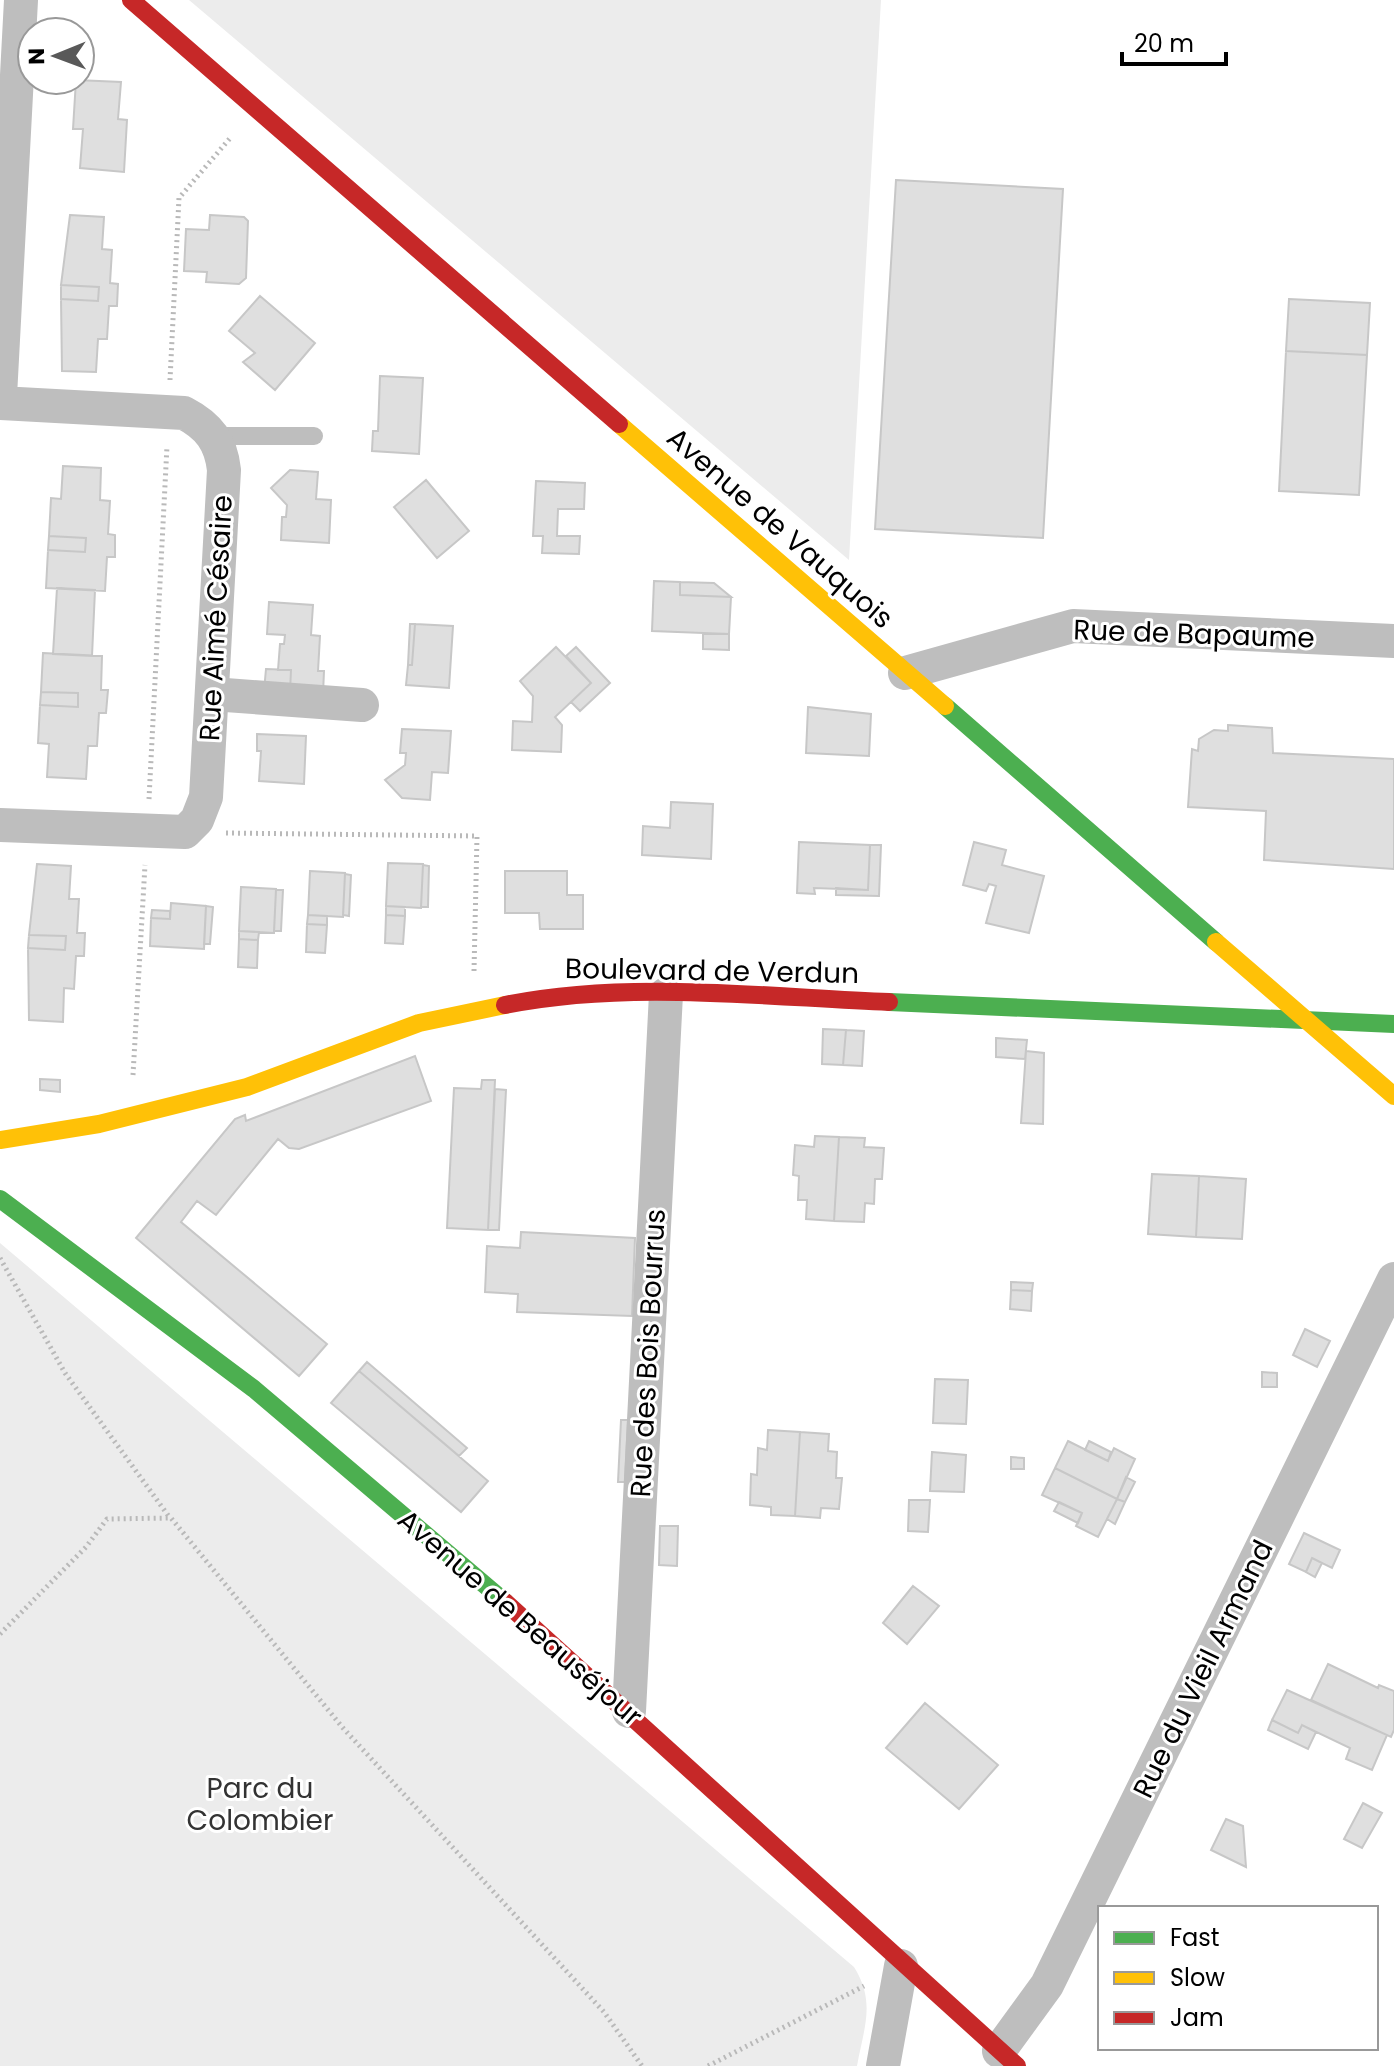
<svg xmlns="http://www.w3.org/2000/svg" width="1394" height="2066" font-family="Poppins,sans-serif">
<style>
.green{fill:#ececec}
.building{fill:#dfdfdf;stroke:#c7c7c7;stroke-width:2}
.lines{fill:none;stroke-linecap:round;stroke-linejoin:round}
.path{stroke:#b9b9b9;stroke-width:5;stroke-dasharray:2 4;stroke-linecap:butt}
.lane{stroke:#bebebe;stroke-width:18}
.street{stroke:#bebebe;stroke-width:34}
.fast{stroke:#4caf50;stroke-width:18}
.slow{stroke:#ffc107;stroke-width:18}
.jam{stroke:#c62828;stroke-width:18}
.labels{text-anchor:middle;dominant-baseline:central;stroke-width:6;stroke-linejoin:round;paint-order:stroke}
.street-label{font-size:28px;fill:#000;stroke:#fff}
.park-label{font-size:28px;fill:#333;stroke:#fff}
</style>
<rect width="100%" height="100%" fill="#fff"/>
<path class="green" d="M189,0H881L849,560Z
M0,1243L854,1967C876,2002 864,2027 857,2066H0Z"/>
<path class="building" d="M76,80L121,82L118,119L127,120L124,172L80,168L83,129H73Z
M896,180L1063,189L1043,538L875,529Z
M70,215L104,217L102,249L112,250L110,283L118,284L117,306H109L107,339H98L96,372L62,371L61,299L98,301L99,287L61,285Z
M210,215L244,217L248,221L246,278L239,284L206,282L207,272L184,271L186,229L209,230Z
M61,285L99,287L98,301L61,299Z
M260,296L315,343L275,390L243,362L255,353L229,331Z
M1289,299L1370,303L1367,355L1286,351Z
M1286,351L1367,355L1359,495L1279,491Z
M380,376L423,378L419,454L372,451L373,431H378Z
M63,466L101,468L100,500L110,501L108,534L115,535V557H107L105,591L46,588L48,550L85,552L86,538L49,536L51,498L61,499Z
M290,470L318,472L316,499L331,500L329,543L281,540L282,517H286L287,505L271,488Z
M426,480L469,531L437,558L394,507Z
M536,481L585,483L584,509H558L557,536H580L579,554L542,553L543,536H533Z
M49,536L86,538L85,552L48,550Z
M654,581L680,582V595L731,597L729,634L652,631Z
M680,582L714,583L731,597L680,595Z
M57,588L95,590L92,656L53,654Z
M269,602L313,605L311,635L320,636L318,671H324L323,694L290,692L291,670H278L280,644H284L285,635L267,634Z
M410,624H415L412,665H408Z
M415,624L453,626L449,688L406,685L408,665H412Z
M703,633L729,634V650L703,649Z
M556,647L591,683L555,717L562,725L561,752L512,750L513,721L532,722L533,696L520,681Z
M576,647L610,683L580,711L571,702L591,683L566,656Z
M43,653L102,656L101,690H108L106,713H99L97,746H88L86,779L47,777L49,744L38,743L40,705L78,707V693L41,692Z
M266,669L291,670L290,692L264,691Z
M41,692L78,693V707L40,705Z
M808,707L871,714L869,756L806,753Z
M1228,725L1272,728L1273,753L1394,759V869L1264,860L1266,811L1188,807L1192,749L1198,751L1199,739L1214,730L1228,731Z
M402,729L451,731L448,773L432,772L430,800L402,798L385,780L405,765L406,753H400Z
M257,734L306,736L304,784L259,781L261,751H257Z
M671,802L713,804L711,859L642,855L643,826L670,828Z
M799,842L870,845L868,890L814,888L815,894L797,893Z
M974,842L1006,850L1002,865L1044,876L1029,933L986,923L996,886L989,884L986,891L963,885Z
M870,845H881L879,896L836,895V888L868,890Z
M388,863L423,864L421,908L386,906Z
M37,864L71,866L69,899H79L77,933H85L84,956H76L74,989L64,988L63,1022L29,1020L28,948L65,950L66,936L29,935Z
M423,865L429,866L428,907H421Z
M310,871L345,873L343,917L308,915Z
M505,871H567V895H583V929H540L539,913H505Z
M345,874L351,875L349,916L343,915Z
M241,887L276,889L274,933L239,931Z
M276,890H283L281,931H274Z
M171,903L206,906L204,949L150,946L151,918L170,919Z
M206,906L213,907L210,944H204Z
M386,906L405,907V916L386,915Z
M152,910L170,911V919L151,918Z
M308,915L327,916V925L307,924Z
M386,915L405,916L403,944L385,943Z
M307,924L327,925L325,953L306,952Z
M239,931L259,932L258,940L239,939Z
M29,935L66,936L65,950L28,948Z
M239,939L258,940L257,968L238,967Z
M823,1029L846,1030L843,1065L822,1064Z
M846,1030L864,1031L862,1066L843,1065Z
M996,1038L1027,1040L1025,1059L996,1057Z
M1026,1051L1044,1053L1043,1124L1021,1123Z
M415,1056L431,1101L299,1149L289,1148L278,1139L216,1215L197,1201L181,1222L327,1344L299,1376L136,1238L235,1119L245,1115L246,1121Z
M40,1079L60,1080V1092L40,1090Z
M482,1080H495L488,1230L447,1228L454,1088L481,1089Z
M495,1089L506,1090L499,1230H488Z
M815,1136L839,1137L834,1221L806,1219L807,1200H798L799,1176L793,1175L795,1145L814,1147Z
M839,1137L865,1138L864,1147L884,1148L882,1179H875L874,1204L865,1203L864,1222L834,1221Z
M1152,1174L1199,1176L1196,1237L1148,1234Z
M1199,1176L1246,1179L1242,1239L1196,1237Z
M521,1232L635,1238L632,1316L517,1312L518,1294L485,1292L487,1246L520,1248Z
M1011,1282L1033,1283L1032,1291L1011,1290Z
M1011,1290L1032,1291L1031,1311L1010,1309Z
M1305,1329L1330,1341L1317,1367L1293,1355Z
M367,1362L467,1448L459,1456L359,1371Z
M359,1371L488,1481L461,1512L331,1403Z
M1262,1372L1277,1373V1387H1262Z
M935,1379L968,1380L966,1424L933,1423Z
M621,1420H628L625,1482H618Z
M768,1430L800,1432L795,1516L771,1515V1507L750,1505L751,1474L757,1475L758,1448L767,1450Z
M800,1432L829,1434L828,1451L837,1452L836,1478H842L839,1509L821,1508L820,1518L795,1516Z
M1068,1441L1108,1461L1114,1448L1135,1459L1117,1499L1055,1468Z
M1089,1441L1111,1452L1108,1461L1085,1450Z
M932,1452L966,1455L964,1492L930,1491Z
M1011,1457L1024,1458V1469H1011Z
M1055,1468L1117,1499L1098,1537L1076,1526L1082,1513L1042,1495Z
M1126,1477L1135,1482L1125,1502L1117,1499Z
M1117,1499L1125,1502L1115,1524L1107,1519Z
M909,1500H930L928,1532L908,1531Z
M1059,1502L1082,1513L1078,1523L1054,1511Z
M660,1526H678L677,1566L659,1565Z
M1304,1533L1340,1550L1332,1568L1312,1558L1306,1572L1289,1564Z
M1312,1558L1322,1563L1315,1577L1306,1572Z
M913,1586L939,1606L907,1644L883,1623Z
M1328,1664L1378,1688L1379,1685L1394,1691V1730L1391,1737L1311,1700Z
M1287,1690L1387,1735L1372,1770L1346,1759L1350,1748L1302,1725L1298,1733L1272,1720Z
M925,1703L998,1765L959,1809L886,1748Z
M1272,1720L1298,1733L1302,1725L1316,1732L1308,1749L1268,1730Z
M1363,1803L1382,1813L1362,1848L1344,1839Z
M1226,1819L1243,1826L1246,1867L1211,1850Z"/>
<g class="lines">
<path class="path" d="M170,380L179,198L231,137
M149,799L167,446
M226,833L477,836L474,971
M133,1075L145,865
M0,1258L65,1373L170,1518
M0,1634L86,1547L107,1519L171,1518L343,1728L604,2012L642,2066
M708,2066L864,1986"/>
<path class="lane" d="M213,436H314"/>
<path class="street" d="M0,396L21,0
M0,403L184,413C209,426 221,442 224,470L206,797L197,820L185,832L0,825
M905,673L1073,626L1394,641
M212,694L362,705
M629,1711L666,994
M999,2051L1047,1985L1394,1279
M883,2066L901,1966"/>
<path class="fast" d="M945,706L1216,942
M889,1002L1394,1024
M0,1199L254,1389L505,1602"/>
<path class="slow" d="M619,424L945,706
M1216,942L1394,1096
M0,1140L99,1124L247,1087L419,1023L505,1005"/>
<path class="jam" d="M131,0L619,424
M505,1005C629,980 764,997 889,1002
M505,1602L1017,2066"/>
</g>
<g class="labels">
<g class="street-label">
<text transform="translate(780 528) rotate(41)">Avenue de Vauquois</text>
<text transform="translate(216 618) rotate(-87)">Rue Aimé Césaire</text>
<text transform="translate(1194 634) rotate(2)">Rue de Bapaume</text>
<text transform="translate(712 971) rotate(1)">Boulevard de Verdun</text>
<text transform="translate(648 1353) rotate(-87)">Rue des Bois Bourrus</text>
<text transform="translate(520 1618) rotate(41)">Avenue de Beauséjour</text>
<text transform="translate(1203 1669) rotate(-64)">Rue du Vieil Armand</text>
</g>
<g class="park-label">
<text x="260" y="1788">Parc du<tspan x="260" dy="32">Colombier</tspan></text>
</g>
</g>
<rect x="1098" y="1906" width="280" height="144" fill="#ffffff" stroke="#999999" stroke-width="2"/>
<rect x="1114" y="1932" width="40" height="12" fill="#4caf50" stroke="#999999" stroke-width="2"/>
<text x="1170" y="1946" font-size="24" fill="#000000">Fast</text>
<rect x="1114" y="1972" width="40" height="12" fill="#ffc107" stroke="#999999" stroke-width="2"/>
<text x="1170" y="1986" font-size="24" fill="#000000">Slow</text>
<rect x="1114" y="2012" width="40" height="12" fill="#c62828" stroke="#999999" stroke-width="2"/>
<text x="1170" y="2026" font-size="24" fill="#000000">Jam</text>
<g transform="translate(56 56) rotate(269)"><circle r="38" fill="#ffffff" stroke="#999999" stroke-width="2"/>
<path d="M0-6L14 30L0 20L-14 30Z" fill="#595959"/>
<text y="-12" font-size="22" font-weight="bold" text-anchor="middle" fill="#000000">N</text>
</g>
<path d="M1122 52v12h104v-12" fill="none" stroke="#000000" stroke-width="4"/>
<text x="1134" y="52" font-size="24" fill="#000000" stroke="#ffffff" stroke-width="6" paint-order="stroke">20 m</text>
</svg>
